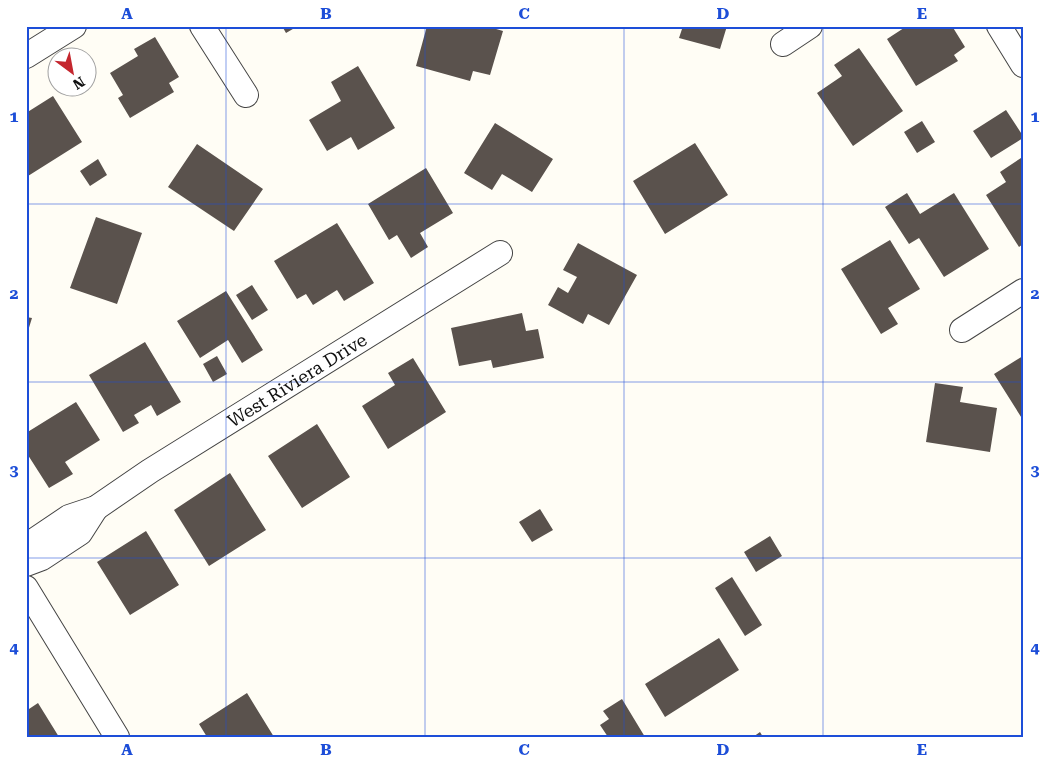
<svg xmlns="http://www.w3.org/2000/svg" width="1049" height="763" font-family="'Roboto Serif',serif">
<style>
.building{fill:#5a524d}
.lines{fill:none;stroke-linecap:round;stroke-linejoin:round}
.minor-casing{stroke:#444;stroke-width:26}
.minor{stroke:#fff;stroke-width:24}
.grid{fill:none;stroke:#1d4ed8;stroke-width:1;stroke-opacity:0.55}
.labels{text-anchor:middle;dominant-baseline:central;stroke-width:5;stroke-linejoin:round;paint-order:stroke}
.street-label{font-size:18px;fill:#111;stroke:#fff}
.neatline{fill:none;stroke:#1d4ed8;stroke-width:2}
.grid-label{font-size:16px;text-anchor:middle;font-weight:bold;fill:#1d4ed8}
</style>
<rect width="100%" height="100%" fill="#fffdf5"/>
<path class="building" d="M282,26H298L286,33Z
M427,26H486L503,31L490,75L473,71L470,81L416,66Z
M683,26H727L720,49L679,38Z
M907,26H952L965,47L954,55L958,61L916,86L887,39Z
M155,37L179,77L169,83L174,92L130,118L118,98L123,95L110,73L138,56L134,49Z
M859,48L903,111L853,146L817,93L842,76L834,65Z
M358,66L395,128L358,150L351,137L327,151L309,120L341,101L331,82Z
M53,96L82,142L28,176L26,174V113Z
M1006,110L1023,136V138L991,158L973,131Z
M922,121L935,142L917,153L904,132Z
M495,123L553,159L532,192L502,174L492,190L464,173Z
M695,143L728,195L665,234L633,181Z
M197,144L263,189L234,231L168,187Z
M1021,158L1023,161V244L1019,247L986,195L1006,182L1000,172Z
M98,159L107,175L90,186L80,171Z
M426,168L453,213L420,233L428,247L411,258L397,235L389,240L368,204Z
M907,193L920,214L954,193L989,249L944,277L919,238L909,244L885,207Z
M96,217L142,233L117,304L70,288Z
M337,223L374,283L344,301L337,290L313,305L306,294L297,299L274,261Z
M890,240L920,289L888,308L898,324L881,334L841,269Z
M578,243L637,275L609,325L588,314L583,324L548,305L558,287L568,293L577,277L563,270Z
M252,285L268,310L252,320L236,295Z
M226,291L263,350L242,363L228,340L200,358L177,321Z
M522,313L526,331L538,329L544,358L493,368L491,360L459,366L451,328Z
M26,317L32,318L27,334L26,333Z
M145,342L181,402L157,416L151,405L134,415L139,423L123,432L89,375Z
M217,356L227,374L213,382L203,364Z
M1023,356V420L994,374Z
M413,358L446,412L388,449L362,406L395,385L388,373Z
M935,383L963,387L960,402L997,408L990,452L926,442Z
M76,402L100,440L65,462L73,474L49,488L26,452V433Z
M317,424L350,477L302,508L268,456Z
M230,473L266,530L209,566L174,510Z
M540,509L553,530L532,542L519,522Z
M146,531L179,585L130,615L97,562Z
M770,536L782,556L756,572L744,552Z
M732,577L762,625L745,636L715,588Z
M719,638L739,670L665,717L645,684Z
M247,693L274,737H207L199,724Z
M622,699L645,737H608L600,725L609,719L603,711Z
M38,703L59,737H26V711Z
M760,732L763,737H753Z"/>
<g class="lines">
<defs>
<g id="minor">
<path d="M202,26L246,95"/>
<path d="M999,26L1023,65"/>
<path d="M783,44L810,26"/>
<path d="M26,56L74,26"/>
<path d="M962,330L1023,291"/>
<path id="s1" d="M26,548L29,544L69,517L96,508L150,471L500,253"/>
<path d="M26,564L42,558L80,533L96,508"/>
<path d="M26,588L117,737"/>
</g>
</defs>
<use href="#minor" class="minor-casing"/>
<use href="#minor" class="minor"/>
</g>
<path class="grid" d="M226,26V737M425,26V737M624,26V737M823,26V737M26,204H1023M26,382H1023M26,558H1023"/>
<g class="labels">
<g class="street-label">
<text stroke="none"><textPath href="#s1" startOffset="320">West Riviera Drive</textPath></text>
</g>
</g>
<rect width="1049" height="763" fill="none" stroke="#ffffff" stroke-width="55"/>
<g transform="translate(72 72) rotate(148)"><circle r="24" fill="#ffffff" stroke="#a0a0a0"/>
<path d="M0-4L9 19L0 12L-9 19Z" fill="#c4262e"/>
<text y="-8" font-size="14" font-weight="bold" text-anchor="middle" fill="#111111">N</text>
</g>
<rect x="28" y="28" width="994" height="708" class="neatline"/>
<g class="grid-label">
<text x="127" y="19">A</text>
<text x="326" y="19">B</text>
<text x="524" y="19">C</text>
<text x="723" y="19">D</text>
<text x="922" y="19">E</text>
<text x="14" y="122">1</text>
<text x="1035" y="122">1</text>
<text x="14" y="299">2</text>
<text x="1035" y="299">2</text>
<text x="14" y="476">3</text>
<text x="1035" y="476">3</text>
<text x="14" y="653">4</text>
<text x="1035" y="653">4</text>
<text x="127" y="755">A</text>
<text x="326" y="755">B</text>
<text x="524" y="755">C</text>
<text x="723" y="755">D</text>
<text x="922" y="755">E</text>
</g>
</svg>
